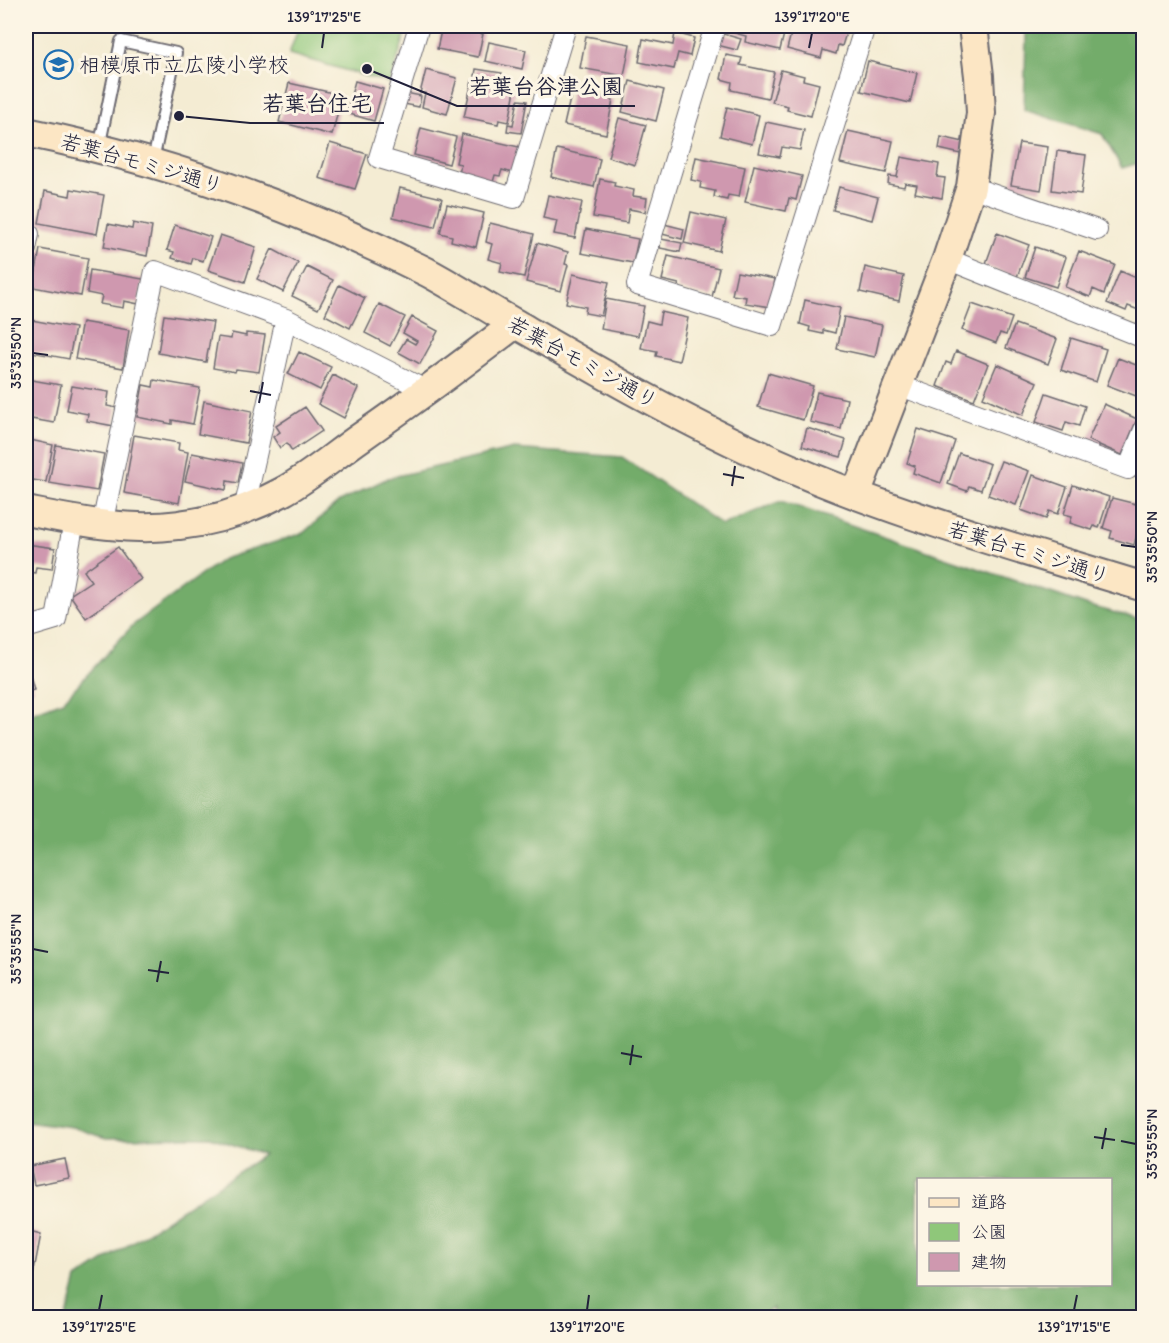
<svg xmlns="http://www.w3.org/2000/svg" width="1169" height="1343" font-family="Itim,'Klee One',sans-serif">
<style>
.green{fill:#8fc77a;stroke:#58745a;stroke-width:1.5}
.forest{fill:#73ac6a;stroke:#4a6752;stroke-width:1.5;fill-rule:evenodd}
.building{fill:#cf98af}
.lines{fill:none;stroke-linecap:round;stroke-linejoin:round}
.lane-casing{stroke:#6c6970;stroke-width:14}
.street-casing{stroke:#6c6970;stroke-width:22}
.secondary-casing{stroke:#6c6970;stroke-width:32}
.lane{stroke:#fff;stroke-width:10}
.street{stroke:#fff;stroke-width:20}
.secondary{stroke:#fce6c4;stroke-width:28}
.ticks{fill:none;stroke:#22223b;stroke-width:2}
.labels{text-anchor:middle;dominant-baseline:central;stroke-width:6;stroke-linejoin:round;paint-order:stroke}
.poi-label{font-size:21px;fill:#22223b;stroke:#fcf5e5;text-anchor:start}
.street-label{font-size:21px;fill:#22223b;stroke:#fcf5e5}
.leader{fill:none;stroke:#22223b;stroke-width:2}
.callout-dot{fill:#22223b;stroke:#fcf5e5;stroke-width:2}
.callout-label{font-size:22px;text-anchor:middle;font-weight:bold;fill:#22223b;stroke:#fcf5e5;stroke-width:6;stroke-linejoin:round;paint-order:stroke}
.neatline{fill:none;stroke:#22223b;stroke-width:2}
.ticks-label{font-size:15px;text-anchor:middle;fill:#22223b}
</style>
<rect width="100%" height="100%" fill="#fcf5e5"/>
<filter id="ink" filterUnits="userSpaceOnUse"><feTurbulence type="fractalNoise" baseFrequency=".0167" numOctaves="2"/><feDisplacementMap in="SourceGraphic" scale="12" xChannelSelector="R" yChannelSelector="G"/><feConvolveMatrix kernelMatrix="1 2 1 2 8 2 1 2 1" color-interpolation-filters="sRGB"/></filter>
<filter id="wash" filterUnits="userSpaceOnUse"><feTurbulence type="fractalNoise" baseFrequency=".008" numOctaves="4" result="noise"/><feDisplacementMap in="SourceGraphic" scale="24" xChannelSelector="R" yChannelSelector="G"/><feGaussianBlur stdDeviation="1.35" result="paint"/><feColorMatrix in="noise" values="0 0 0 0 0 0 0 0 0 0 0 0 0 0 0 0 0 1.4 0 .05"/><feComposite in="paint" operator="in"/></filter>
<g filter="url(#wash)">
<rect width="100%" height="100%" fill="#f4ecd3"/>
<path class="green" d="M299,26H408L390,83L289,54Z"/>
<path class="forest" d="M1021,26H1143V162L1122,168L1102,134L1024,110L1026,36Z
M514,449L622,457L722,525L781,501L1086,605L1143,620V1317H772L773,1308L757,1318L67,1317L77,1279L264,1155L210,1137L106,1138L72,1127L26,1121V715L63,701L133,625L223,559L303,533L339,502L388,478ZM918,1180H1110V1284H918Z"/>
<g id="blocks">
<path class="building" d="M442,26L483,34L478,57L437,49Z
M732,26H786L780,50L745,42L746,36L731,32Z
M793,26H830L847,30L842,46L838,45L836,54L823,50L821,58L787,49Z
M675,33L694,38L690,56L678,53L674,69L639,62L643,39L673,45Z
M720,33L741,39L737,50L717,45Z
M586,36L630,44L624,76L580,68Z
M489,42L526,50L522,69L485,61Z
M726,55L742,58L740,65L774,72L768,98L731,90L732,82L721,79Z
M868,61L917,73L910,103L861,91Z
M476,69L502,73L500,81L475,76Z
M426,70L457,78L447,114L422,107L425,93H420Z
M781,70L804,76L803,80L819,84L811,116L787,110L788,106L772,102Z
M355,81L383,89L374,121L346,113Z
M472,81L515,90L509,122L499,120L498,124L464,117Z
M630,81L664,90L656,121L622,112Z
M289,83L342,95L332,135L279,122Z
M572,90L613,100L606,134L564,125Z
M406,93L421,96L419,107L404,104Z
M518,100L527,101L521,133L507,131L508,124L513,125Z
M727,107L759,115L752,144L720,136Z
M619,118L646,125L635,165L608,157Z
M766,122L804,130L800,150L782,147L780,157L759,153Z
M421,128L456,137L449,164L414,155Z
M848,131L893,141L886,173L840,163Z
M462,134L519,147L513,173L502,170L500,176L495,175L493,182L459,174L461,164L456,163Z
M941,137L964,142L961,154L939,149Z
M330,143L367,154L355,189L319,178Z
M1019,143L1048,147L1041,190L1011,185Z
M557,149L600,159L594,187L551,177Z
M1057,151L1086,155L1081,194L1052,190Z
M696,157L745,167L739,197L728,195L727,200L714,197L715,191L700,188L701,182L691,180Z
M901,157L939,164L937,177L945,178L942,198L915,193L917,185L905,183L904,187L888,184L889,176L897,177Z
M754,165L802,176L796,200L789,198L786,211L745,202Z
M600,179L615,182L614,186L634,190L633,196L647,198L645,212L629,209L627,223L593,217Z
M839,187L878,197L872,220L833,210Z
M400,188L442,198L435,227L393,217Z
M71,189L104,195L97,234L39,223L45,191L70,196Z
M548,195L582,202L575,238L554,234L557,221L543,218Z
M447,204L484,213L476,247L451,241L452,236L440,233Z
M691,212L726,220L719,251L684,243Z
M133,223L152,227L147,256L104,247L108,224L132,229Z
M490,223L534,234L524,277L500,272L502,263L488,259L492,244L486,242Z
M664,224L684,229L682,239L662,234Z
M175,225L211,237L203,261L193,258L191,264L172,258L174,252L167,250Z
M586,229L638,239L633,263L581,253Z
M997,233L1029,245L1017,277L985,266Z
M220,235L256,247L245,282L208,270Z
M661,239L682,243L680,252L660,248Z
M537,243L568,252L565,264L568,265L561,291L526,282Z
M1035,247L1066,257L1056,287L1025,277Z
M40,249L88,258L81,296L33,287Z
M272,249L298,263L283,292L257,279Z
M1079,251L1115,265L1104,294L1093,289L1090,297L1065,287Z
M668,256L719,268L712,297L677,289L679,284L662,280Z
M307,267L333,280L318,309L292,296Z
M865,267L904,276L899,301L860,292Z
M90,270L143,279L139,304L124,301L123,308L100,304L102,296L87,293Z
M1120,271L1144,281V312L1128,306L1126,311L1107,303Z
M737,272L775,279L770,307L745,303L746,297L732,295Z
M573,274L609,282L601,316L585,313L586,307L566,303Z
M339,285L365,298L350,328L325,315Z
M606,299L644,306L638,336L601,329Z
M805,300L840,308L835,333L823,330V334L809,331L810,327L800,324Z
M379,304L405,317L390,346L365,333Z
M972,304L1012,318L1006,335L1000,333L996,343L962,330Z
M661,312L688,318L679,361L656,356L657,351L641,348L647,321L659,324Z
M164,315L213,322L206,362L158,353Z
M412,317L438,331L420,364L398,352L406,339L415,344L417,341L403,333Z
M844,317L882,325L875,357L837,349Z
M26,319L75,328L69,359L26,351L28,340H26Z
M82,322L129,330L123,368L75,359Z
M1015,324L1057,339L1048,364L1006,348Z
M232,333L246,336V333L265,335L259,372L236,369L235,372L213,368L218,337L231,339Z
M1071,338L1106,349L1096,382L1061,370Z
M956,351L988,364L974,400L937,386L946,362L951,364Z
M299,352L331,367L320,390L288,374Z
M1118,358L1144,368V399L1107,385Z
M997,364L1037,382L1023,415L983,397Z
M768,373L813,386L803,420L758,407Z
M333,375L358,388L344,418L318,404Z
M26,379L61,385L54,423L26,418Z
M154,380L200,388L193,424L172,420V424L137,417L143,385L153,387Z
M72,386L109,392L107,406L117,408L114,426L87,421L88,414L67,410Z
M817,392L847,399L841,429L810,422Z
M1046,393L1085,406L1079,426L1066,422L1063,431L1036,422Z
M204,401L252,411L246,443L198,434Z
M1104,404L1137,419L1122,455L1088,440Z
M305,407L322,431L292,451L287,443L280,448L273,437L280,432L276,426Z
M807,428L846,440L841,457L802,446Z
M918,429L955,441L941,483L913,473L915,466L907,463Z
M134,435L179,443L178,450L188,452L179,503L124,493Z
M26,439L53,445L46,482L26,479Z
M56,445L104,454L97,491L49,483Z
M192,453L242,463L238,483L227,481L226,490L185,481Z
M959,453L990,464L981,490L969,486L967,491L948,484Z
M1001,461L1029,471L1016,505L988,495Z
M1033,475L1067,487L1058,514L1049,511L1046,519L1021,510Z
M1073,485L1109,497L1099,528L1094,526L1092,530L1070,523L1072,516L1064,514Z
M1112,498L1144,506L1134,545L1110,538L1112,531L1103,528Z
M26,544L55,548L52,569L36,567L35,573L26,572Z
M118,547L141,579L86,618L70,595L91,581L84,571Z
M26,660L34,690L26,692Z
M65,1159L69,1178L34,1185L30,1166Z
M26,1230L41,1234L32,1281L26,1280Z"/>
</g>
</g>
<g filter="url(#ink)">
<use href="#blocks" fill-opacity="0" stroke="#6c6970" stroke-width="1.5"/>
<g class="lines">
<defs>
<path id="lane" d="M99,148L121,41L176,53L153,161"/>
<path id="street" d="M419,26L379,158L514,198L566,26
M715,26L637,285L772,326L865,26
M971,187L1097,230
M26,233L29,234L26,249
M947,259L1144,338
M898,385L1128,469L1144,430
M244,510L286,319
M102,525L155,271L286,319L427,391
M26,628L56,619L74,521"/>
<path id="secondary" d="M26,132C165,160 300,208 427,272C457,288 486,307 516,324C596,370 675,416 758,454C881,511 1014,547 1144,587
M856,494L947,259L971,187L981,113L979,76L973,26
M26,511C77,521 127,532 179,525C215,521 250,509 282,492C310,477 335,455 361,437C413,401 464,363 515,324"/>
</defs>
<use href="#lane" class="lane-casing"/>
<use href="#street" class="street-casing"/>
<use href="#secondary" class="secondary-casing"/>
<use href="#lane" class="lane"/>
<use href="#street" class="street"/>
<use href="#secondary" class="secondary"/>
</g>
</g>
<path class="ticks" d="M322,48L324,33M809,48L812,33M33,353L48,355M250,391L271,395M259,403L263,382M723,474L744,478M732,486L735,466M1121,545L1136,547M33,949L48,952M148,970L169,973M157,982L161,961M621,1053L642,1057M630,1065L633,1045M1094,1137L1115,1140M1121,1141L1136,1144M1102,1149L1106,1128M99,1310L102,1295M587,1310L589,1295M1074,1310L1077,1295"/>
<defs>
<symbol id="school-ring" viewBox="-11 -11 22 22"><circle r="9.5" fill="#fcf5e5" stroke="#1f6fb2" stroke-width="1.5"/><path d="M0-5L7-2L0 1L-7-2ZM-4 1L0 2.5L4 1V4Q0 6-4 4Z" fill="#1f6fb2"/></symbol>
</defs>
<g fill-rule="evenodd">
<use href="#school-ring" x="42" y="48" width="33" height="33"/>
</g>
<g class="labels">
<g class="poi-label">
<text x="79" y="64">相模原市立広陵小学校</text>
</g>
<g class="street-label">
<text transform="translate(142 163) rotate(16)">若葉台モミジ通り</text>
<text transform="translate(583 362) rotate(29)">若葉台モミジ通り</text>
<text transform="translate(1029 552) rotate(17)">若葉台モミジ通り</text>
</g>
</g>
<path class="leader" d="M367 69L457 106H635M179 116L250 123H384"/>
<g class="callout-dot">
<circle cx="367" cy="69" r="6"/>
<circle cx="179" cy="116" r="6"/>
</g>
<g class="callout-label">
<text x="546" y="94">若葉台谷津公園</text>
<text x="317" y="111">若葉台住宅</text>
</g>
<rect width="1169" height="1343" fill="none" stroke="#fcf5e5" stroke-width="66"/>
<rect x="917" y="1178" width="195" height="108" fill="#fcf5e5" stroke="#a5a1a1" stroke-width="1.5"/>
<rect x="929" y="1198" width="30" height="9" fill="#fce6c4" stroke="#a5a1a1" stroke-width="1.5"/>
<text x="971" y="1208" font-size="18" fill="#22223b">道路</text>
<rect x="929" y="1223" width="30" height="18" fill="#8fc77a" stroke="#a5a1a1" stroke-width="1.5"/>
<text x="971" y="1238" font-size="18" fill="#22223b">公園</text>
<rect x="929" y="1253" width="30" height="18" fill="#cf98af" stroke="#a5a1a1" stroke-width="1.5"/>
<text x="971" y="1268" font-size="18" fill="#22223b">建物</text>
<rect x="33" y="33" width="1103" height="1277" class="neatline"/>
<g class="ticks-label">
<text x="324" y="22">139°17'25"E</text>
<text x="812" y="22">139°17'20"E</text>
<text transform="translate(16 353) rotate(-90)" y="5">35°35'50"N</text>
<text transform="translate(1152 547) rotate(-90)" y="5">35°35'50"N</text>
<text transform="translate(16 949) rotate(-90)" y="5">35°35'55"N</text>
<text transform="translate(1152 1144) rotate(-90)" y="5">35°35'55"N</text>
<text x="99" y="1332">139°17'25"E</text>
<text x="587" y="1332">139°17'20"E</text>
<text x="1074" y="1332">139°17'15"E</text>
</g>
</svg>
